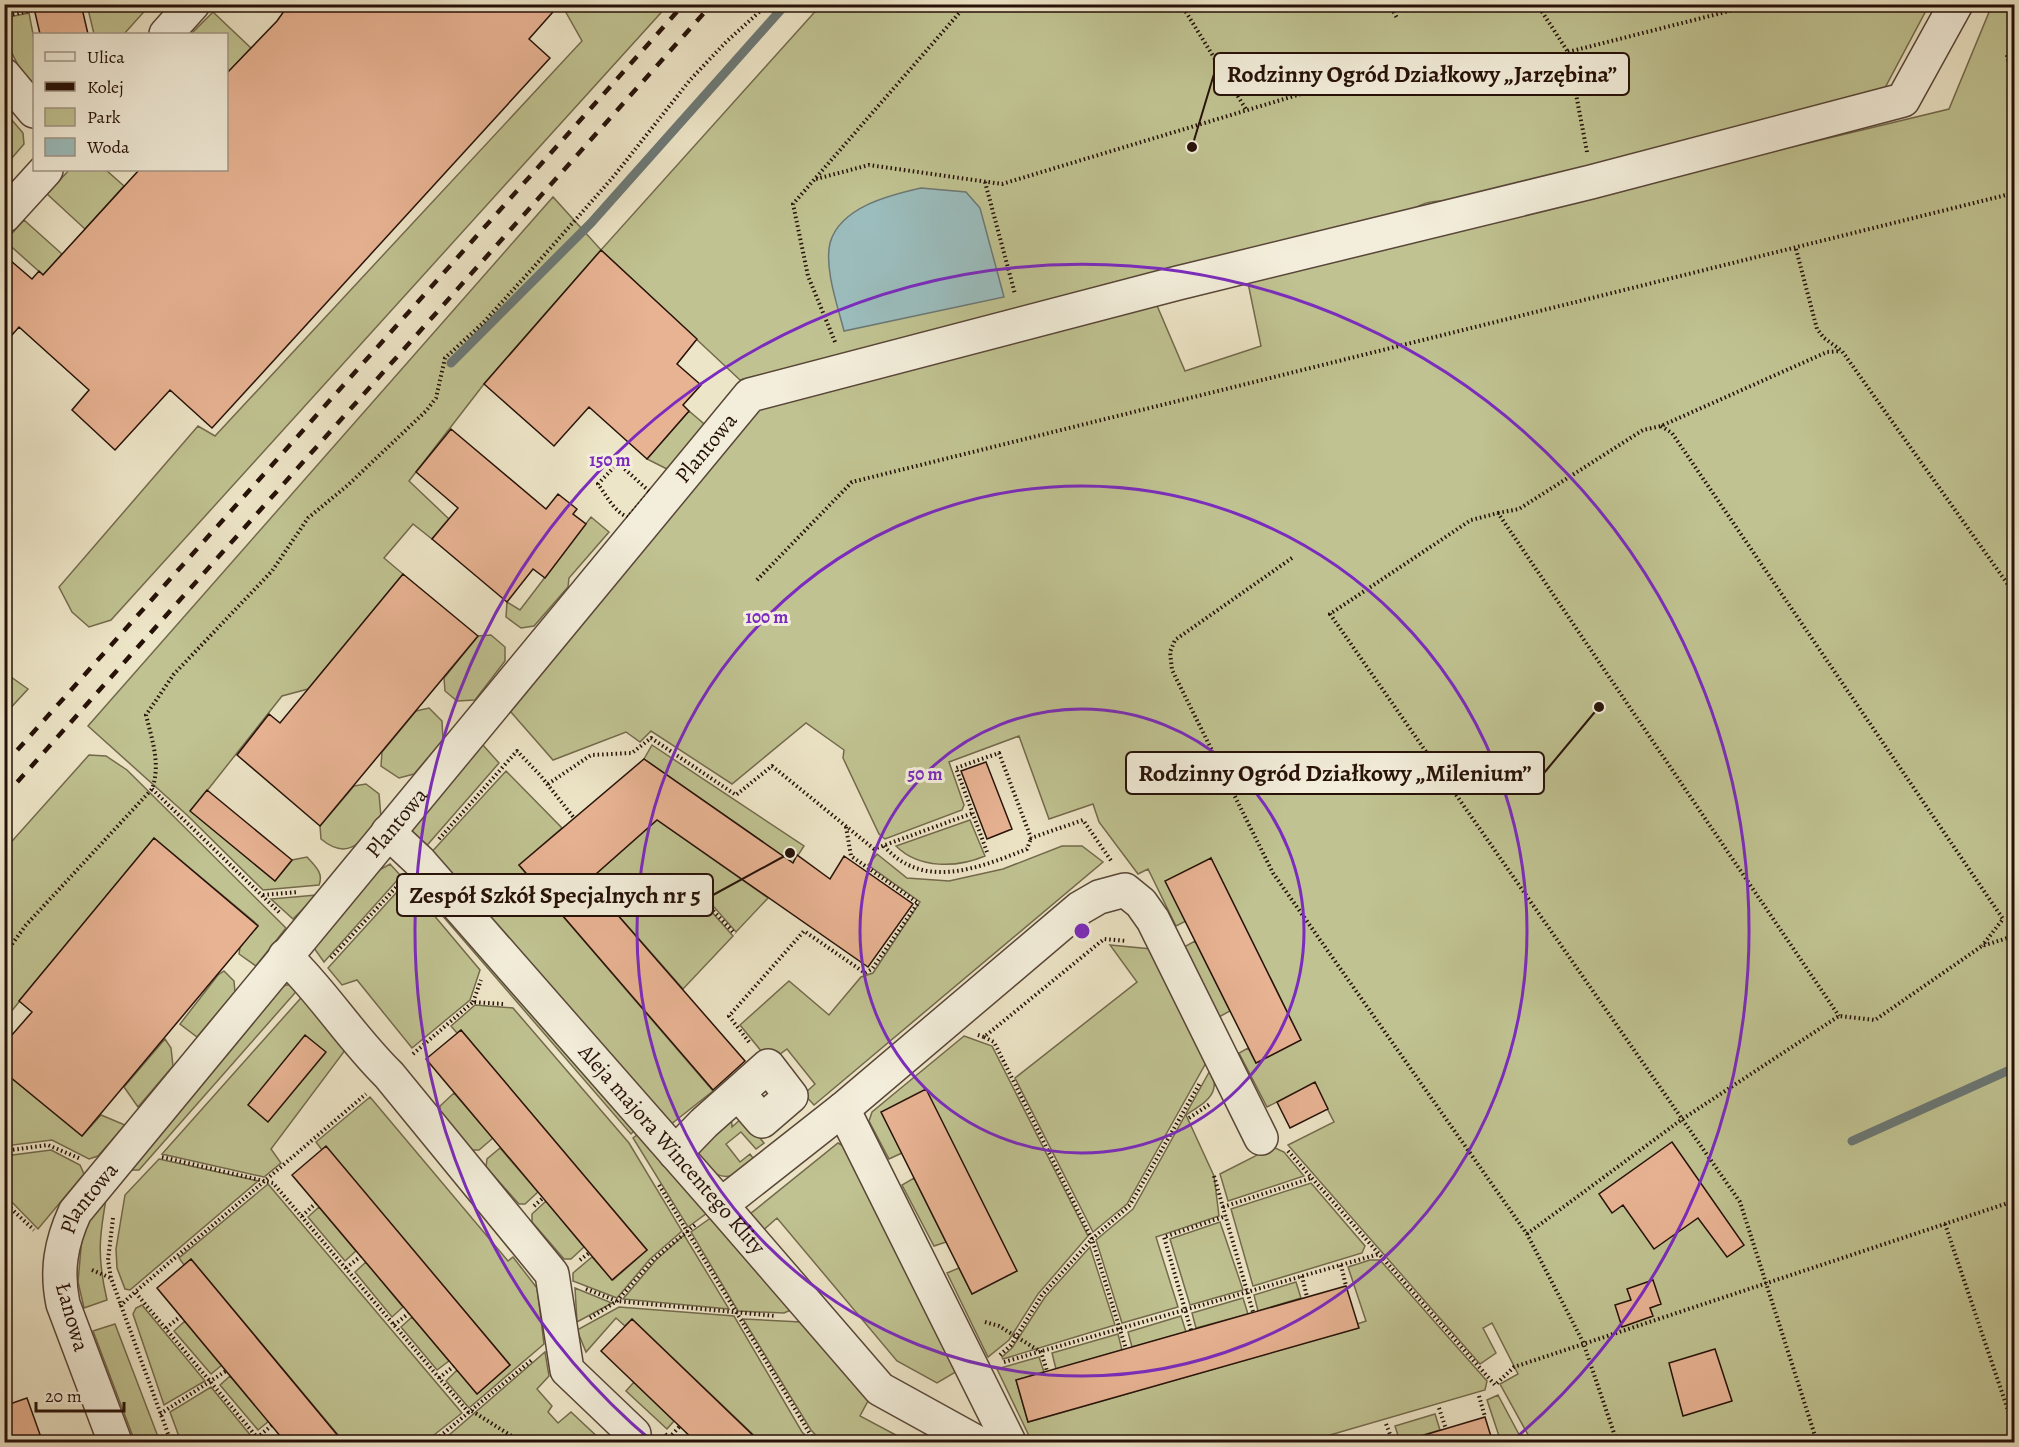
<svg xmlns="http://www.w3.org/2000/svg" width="2019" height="1447" font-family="Alegreya,serif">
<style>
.green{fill:#c0c291;stroke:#736a4c;stroke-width:1.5}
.water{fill:#9bbdbd;stroke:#6c7875;stroke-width:1.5}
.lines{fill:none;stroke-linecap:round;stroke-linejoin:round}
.stream{stroke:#6c7875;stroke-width:9}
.building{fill:#e8b393;stroke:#261108;stroke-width:1.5}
.minor-casing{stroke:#584638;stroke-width:36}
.path{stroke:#261108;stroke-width:4;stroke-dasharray:1.5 3;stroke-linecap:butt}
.minor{stroke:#f3eedb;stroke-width:33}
.rail{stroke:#261108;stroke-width:4.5;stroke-dasharray:10 10;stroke-linecap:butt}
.ring{fill:none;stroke:#7b2cbf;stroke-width:3}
.labels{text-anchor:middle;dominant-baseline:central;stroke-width:6;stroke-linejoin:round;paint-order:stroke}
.street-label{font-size:22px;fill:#261108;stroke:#f3eedb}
.centre{fill:#7b2cbf;stroke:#f3eedb;stroke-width:3}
.ring-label{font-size:18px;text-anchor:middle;font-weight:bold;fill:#7b2cbf;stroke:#f3eedb;stroke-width:6;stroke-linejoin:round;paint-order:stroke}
.leader{fill:none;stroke:#261108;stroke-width:2}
.callout-dot{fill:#261108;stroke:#f3eedb;stroke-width:2}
.callout{fill:#f3eedb;stroke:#261108;stroke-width:2}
.callout-label{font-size:24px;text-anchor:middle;font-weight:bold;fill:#261108}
</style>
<rect width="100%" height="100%" fill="#ede5c7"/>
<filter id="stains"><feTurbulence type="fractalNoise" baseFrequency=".00333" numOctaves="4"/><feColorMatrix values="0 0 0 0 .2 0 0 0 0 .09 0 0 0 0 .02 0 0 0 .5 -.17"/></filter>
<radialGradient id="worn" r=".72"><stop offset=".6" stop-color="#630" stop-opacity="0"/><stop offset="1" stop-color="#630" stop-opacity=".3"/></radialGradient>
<path class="green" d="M87,5V4L150,5L124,34H94Z
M568,5H668L111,620L89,627L72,612L59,587L198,426L215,436L582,41L564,9Z
M821,5H1929L1879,99L1459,203C1442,199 1422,200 1409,213L740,380L601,250L484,384L409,481L449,519L432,539L413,524L384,558L403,574L308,689L282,696L191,811L275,881L292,860L307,857C315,866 324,873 319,885L263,890L187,815L88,726L553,197L601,250Z
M1992,5H2014V1442H1532L1500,1384L1518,1374L1492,1323L1483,1328L1496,1353L1480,1364L1288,1145L1334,1122L1314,1083L1267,1107L1239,1053L1248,1048L1256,1063L1301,1040L1211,858L1186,921L1176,926L1148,869L1138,874L1099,822L1093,804L1049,819L1019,736L949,762L964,805L962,810L885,839L879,834L843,758L844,750L806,723L732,784L651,731L640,742L626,732L553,760L510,711L762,406L1155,301L1185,371L1261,346L1247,278L1949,109Z
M213,12L251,48L227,74L226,34H191Z
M29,13L34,39V89C18,67 5,47 4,18Z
M5,112L23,133L24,144L5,166Z
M69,170H106L124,186L85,229L47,194Z
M24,220L62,254L43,275L5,241Z
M689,411L703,423L705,429L669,470L647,459Z
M591,517L609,532L569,578L568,587L534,626L521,628L506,617L507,602L520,610Z
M491,635L505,647V661L475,700L457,701L445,691L444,678L478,636Z
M4,672L28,689L5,714H4Z
M429,708L442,721L443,740L414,774L399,778L381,766L382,752L416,711Z
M482,744L499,763L422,851L408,833Z
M652,745L804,846L793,863L644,759Z
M89,755L106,756L127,770L286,928L256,966L239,954L240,947L258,925L154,838L5,1019V849Z
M506,771L562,828L519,865L713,1091L670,1125L428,856Z
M366,784L379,794L381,817C363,839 350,863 321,839L320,826L354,786Z
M657,820L768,898L736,932L707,899L703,902L733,936L683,989L588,881Z
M970,820L985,856C957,868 919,869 896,846Z
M1062,846H1082L1103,862L814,1105L804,1094L815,1084L787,1049L776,1057H766L740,1025L789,981L829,1015L861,977L873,973L920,902L868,865L877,854L907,878L949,881L1003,869Z
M390,864L401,876L324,962L314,948L374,873Z
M416,870L638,1127L631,1134L409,877Z
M406,882L480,970L470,1000L412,1048L357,980L342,985L328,968Z
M317,895L293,919L271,899Z
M1195,941L1230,1011L1219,1017L1184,947Z
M1110,945L1152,949L1207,1061L1127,1204L1093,1232L1015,1078L1137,982Z
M224,971L234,981L235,992L197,1037L180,1024L218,975Z
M291,984L301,986L139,1170H128L279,987Z
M308,990L347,1043L343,1053L271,1149L281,1163L264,1177L162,1154Z
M475,1005L513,1008L629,1143L682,1231L650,1259L617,1298L573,1281V1273L592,1257L613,1280L647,1250L461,1030L457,1033L451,1026Z
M964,1036L992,1046L1088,1236L1038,1294L1009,1340L988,1357L947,1273L959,1268L972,1294L1017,1271L902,1153L889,1159L869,1121L872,1112Z
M165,1039L171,1048L173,1066L138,1107L124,1087Z
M1212,1067C1220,1096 1208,1100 1186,1115L1214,1176L1219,1216L1156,1237L1178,1307L1122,1323L1096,1240L1133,1209Z
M4,1072L82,1136L101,1115L125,1125L98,1156L89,1159L52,1140L5,1146Z
M454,1093L493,1138L479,1150H472L440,1112V1106Z
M370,1097L508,1261L513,1257L537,1288L544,1344L469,1408L446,1381L457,1370L477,1394L510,1365L326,1147L322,1150L316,1142Z
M731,1112L732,1127L743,1117L764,1143L756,1149L741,1132L726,1144L740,1162L750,1154L756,1162C739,1173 726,1185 708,1168C702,1163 700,1160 698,1152Z
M641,1132L707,1213L688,1227L633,1138Z
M838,1143L852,1151L959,1370L937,1383L897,1361L777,1218L760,1233L750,1214Z
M1273,1147L1284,1152L1304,1176L1228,1201L1220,1174Z
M500,1148L538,1192L525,1204H519L486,1167L487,1159Z
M51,1150L80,1165L84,1174L38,1229L5,1195V1156Z
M159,1159L258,1181L130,1290L125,1289L117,1268L116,1249L125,1195Z
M914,1178L946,1242L934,1246L902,1185Z
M1311,1183L1365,1246L1362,1253L1253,1286L1231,1209Z
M268,1184L462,1413L425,1442H344L191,1259L184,1265L179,1258Z
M107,1194C99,1237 97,1257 107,1300L84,1308L78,1282L83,1225Z
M546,1201L584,1247L571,1259H564L532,1222V1214Z
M319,1207L356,1251L345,1261L308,1217Z
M712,1217L791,1310L784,1313L738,1311L691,1232Z
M1220,1222L1243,1290L1190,1305L1170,1239Z
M684,1235L729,1309L623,1299L656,1260Z
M1090,1247L1115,1325L1003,1359L1002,1357L1012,1348L1045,1297Z
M1370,1260H1380L1487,1381L1485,1390L1306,1442H1032L997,1369L1039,1357L1044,1372L1016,1380L1028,1422L1358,1328L1357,1324L1366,1321L1348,1267Z
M366,1262L403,1307L392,1317L355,1272Z
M1296,1282L1301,1298L1258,1311L1254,1295Z
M575,1288L612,1303L577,1322Z
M1243,1298L1248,1314L1196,1328L1192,1313Z
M142,1305L205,1381L164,1405L133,1314L136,1308Z
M619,1307L734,1316L802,1432L812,1442H761L632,1319L625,1326L616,1318L586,1352L577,1330Z
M1181,1316L1186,1332L1132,1347L1128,1332Z
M412,1317L449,1361L437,1370L401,1327Z
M743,1319L801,1322L869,1399L860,1416L909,1442H822L811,1430Z
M185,1321L222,1365L211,1374L174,1331Z
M115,1324L160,1442H135L93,1331Z
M1118,1334L1122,1350L1056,1369L1052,1353Z
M545,1352L549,1376L537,1389L552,1406L548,1412L558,1423L571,1412L603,1442H441Z
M230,1376L269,1421L258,1430L220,1385Z
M634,1382L674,1421L667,1429L626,1391Z
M211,1387L256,1442H181L170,1412Z
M1498,1395L1523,1442H1501L1487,1400Z
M1435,1414L1440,1430L1400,1442L1395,1426Z"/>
<path class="water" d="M921,188L966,192L980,208L1004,297L844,331C838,307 824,268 830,243C840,207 890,195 921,188Z"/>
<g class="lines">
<path class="stream" d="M451,363L591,223L786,4
M1852,1141L2014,1068"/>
</g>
<path class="building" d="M33,4H81L88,34H40Z
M289,4H560L529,39L550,58L212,428L170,390L115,450L72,410L89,390L19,327L4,344V255L32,279L39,271L43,275L139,170H226V74L277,21Z
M601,250L697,339L677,364L701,385L683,405L689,411L647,459L589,407L554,446L484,384Z
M451,429L546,509L558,494L577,509L573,514L586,524L545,578L533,569L507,602L432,539L458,508L416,472Z
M403,574L478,636L320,826L237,755L269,714L280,723Z
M644,759L793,863L797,855L830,879L844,856L913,904L868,967L657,820L588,881L745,1061L713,1090L519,865Z
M986,762L1012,829L987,839L961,771Z
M207,790L292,860L275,881L190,811Z
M154,838L258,926L82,1136L4,1072V1044L32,1012L19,1001Z
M1211,858L1301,1040L1256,1063L1165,881Z
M461,1030L647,1250L612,1280L426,1059Z
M305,1035L326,1052L268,1122L248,1105Z
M1315,1082L1328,1109L1290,1128L1277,1102Z
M926,1089L1017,1271L972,1294L881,1112Z
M1672,1142L1744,1245L1727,1257L1698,1218L1654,1249L1623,1205L1612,1213L1599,1194Z
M326,1146L510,1365L477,1394L292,1175Z
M191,1259L344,1443H286L157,1288Z
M1653,1280L1661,1304L1650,1308L1653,1316L1622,1327L1615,1305L1631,1300L1627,1289Z
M1346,1286L1359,1328L1028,1422L1016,1380Z
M632,1319L761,1443H697L674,1421L601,1351Z
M1715,1349L1732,1401L1683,1416L1669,1363Z
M27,1398L43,1443H4V1406Z
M1485,1417L1493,1443H1422L1421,1436Z"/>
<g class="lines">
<defs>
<g id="minor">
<path d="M166,34L193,4"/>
<path d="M4,75L34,111"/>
<path d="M4,216L46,170"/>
<path id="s1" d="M388,832L419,861L721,1205L880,1389L976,1442"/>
<path d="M285,956C323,992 351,1038 389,1075L552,1274L567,1370L634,1434"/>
<path d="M843,1109L1009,1442"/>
<path d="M675,1153L704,1123L768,1066L791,1096L762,1121L738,1093"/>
<path d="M721,1205L843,1109L1080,908L1099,897L1125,890L1141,903L1153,920L1261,1138"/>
<path id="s2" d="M115,1442L63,1304C56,1270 61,1243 75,1212L750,395L1178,283L1591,182L1903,100L1956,4"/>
</g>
</defs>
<use href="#minor" class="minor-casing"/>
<path class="path" d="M1181,4L1247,111
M1389,4L1397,18
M1537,4L1568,52L1587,152
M4,16L34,10
M1568,52L1757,4
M2007,55L2014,87
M816,179L869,165L1002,184L1387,68
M985,182L1015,294
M1796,249L1817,329L1824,338L1842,351L2014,593
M835,342L808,276L793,204L967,4
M1661,426L1672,433L2003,919L1982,946
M618,463L650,492L628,517C615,513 606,495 598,484Z
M1498,513L1519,509L1643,430L1661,426L1827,352L1841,351
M1292,558L1175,640L1170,652L1172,670L1273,873L1527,1234L1583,1342L1617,1442
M757,580L852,482L2014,193
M548,784L591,755L632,753L651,738L736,795L772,766L874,849L973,813
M152,789L281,914
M439,839L517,751L540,775L574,818
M884,846C923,891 979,868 1027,849L1031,838
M987,852L956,768L999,753L1031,838L1083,820L1112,862
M263,895L298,892
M704,901L735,934
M4,955L26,925L152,789C161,764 152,740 146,715L174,674L272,571L308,518L348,485L426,411L436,398L445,358L483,323L532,269L614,176L690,80L726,42L768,4
M331,958L399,884
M473,1002L481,980
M978,1035L984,1037L1104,939L1127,941
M984,1037L994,1042L1092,1239L1126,1349
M749,1042L729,1016L804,931L865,973L872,969L918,903L851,856L846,827
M413,1054L473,1002L503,1004
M1189,1118L1210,1104
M4,1151L48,1145L81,1159
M1288,1151L1495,1385L1514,1367L2014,1201
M162,1157L273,1183L469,1413
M1214,1176L1253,1312
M659,1185L815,1442
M4,1202L34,1230
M534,1206L543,1198
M1223,1207L1312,1178
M302,1216L316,1203
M113,1218L108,1260L111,1278L171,1442
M1945,1224L2014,1428
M1527,1234L1681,1120L1839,1016L1875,1020L1982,946L2014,936
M580,1260L589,1253
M1341,1265L1346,1286
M346,1268L361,1256
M92,1270L111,1278
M1302,1276L1307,1297
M586,1289L617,1301L776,1316
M120,1306L135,1292
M590,1318L617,1301L654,1259L696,1224
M985,1322L999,1326L1041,1352L1047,1371
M394,1325L409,1313
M166,1328L181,1316
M1191,1330L1164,1237L1226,1216
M1000,1355L1011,1345L1042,1295L1092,1239L1130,1205L1200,1083
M1004,1362L1379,1254
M439,1378L454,1366
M1479,1396L1485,1417
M1439,1408L1446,1429
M472,1411L521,1442
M160,1414L226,1371
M1386,1424L1393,1442
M665,1434L674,1442
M257,1438L272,1425
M669,1438L680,1426
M261,1442L135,1292L366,1094
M433,1442L533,1359
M1817,1442L1740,1202L1330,614L1471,520L1498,513L1839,1016"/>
<use href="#minor" class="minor"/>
<path class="rail" d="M4,765L684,4
M4,797L712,4"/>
</g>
<g class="ring">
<circle cx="1082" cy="931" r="222"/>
<circle cx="1082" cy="931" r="445"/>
<path d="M653 1442A667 667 0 1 1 1511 1442"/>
</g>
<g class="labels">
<g class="street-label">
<text stroke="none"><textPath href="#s2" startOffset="1233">Plantowa</textPath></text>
<text stroke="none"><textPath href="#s2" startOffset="747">Plantowa</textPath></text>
<text stroke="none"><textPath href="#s1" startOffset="426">Aleja majora Wincentego Klity</textPath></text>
<text stroke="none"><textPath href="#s2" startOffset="261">Plantowa</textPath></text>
<text transform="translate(72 1317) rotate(74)">Łanowa</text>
</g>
</g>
<circle cx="1082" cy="931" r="9" class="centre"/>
<g class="ring-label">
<text x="610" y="466">150 m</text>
<text x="767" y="623">100 m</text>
<text x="925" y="780">50 m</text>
</g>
<path class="leader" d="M1192 147L1214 74M1599 707L1544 773M790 853L713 895"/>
<g class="callout-dot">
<circle cx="1192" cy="147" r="6"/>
<circle cx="1599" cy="707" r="6"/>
<circle cx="790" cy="853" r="6"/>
</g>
<g class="callout">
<rect x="1214" y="53" width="415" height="42" rx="6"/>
<rect x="1126" y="752" width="418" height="42" rx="6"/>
<rect x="397" y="874" width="316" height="42" rx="6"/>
</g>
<g class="callout-label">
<text x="1422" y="82">Rodzinny Ogród Działkowy „Jarzębina”</text>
<text x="1335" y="781">Rodzinny Ogród Działkowy „Milenium”</text>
<text x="555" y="903">Zespół Szkół Specjalnych nr 5</text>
</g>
<rect width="2019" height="1447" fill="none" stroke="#ede5c7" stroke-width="24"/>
<rect x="6" y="6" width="2007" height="1435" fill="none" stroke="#261108" stroke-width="3"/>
<rect x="12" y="12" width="1995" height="1423" fill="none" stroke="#261108" stroke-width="1.5"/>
<rect x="33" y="33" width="195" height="138" fill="#f3eedb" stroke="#a19687" stroke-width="1.5"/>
<rect x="45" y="52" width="30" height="9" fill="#f3eedb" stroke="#a19687" stroke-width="1.5"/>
<text x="87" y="63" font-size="18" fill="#261108">Ulica</text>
<rect x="45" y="82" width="30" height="9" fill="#261108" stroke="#a19687" stroke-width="1.5"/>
<text x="87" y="93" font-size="18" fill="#261108">Kolej</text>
<rect x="45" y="108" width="30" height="18" fill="#c0c291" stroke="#a19687" stroke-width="1.5"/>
<text x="87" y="123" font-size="18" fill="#261108">Park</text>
<rect x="45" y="138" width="30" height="18" fill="#9bbdbd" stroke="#a19687" stroke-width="1.5"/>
<text x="87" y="153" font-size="18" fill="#261108">Woda</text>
<path d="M36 1402v9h88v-9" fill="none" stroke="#261108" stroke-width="3"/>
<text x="45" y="1402" font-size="18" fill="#261108" stroke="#f3eedb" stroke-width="4.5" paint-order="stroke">20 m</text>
<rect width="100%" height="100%" filter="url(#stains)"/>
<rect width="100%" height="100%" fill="url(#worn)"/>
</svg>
